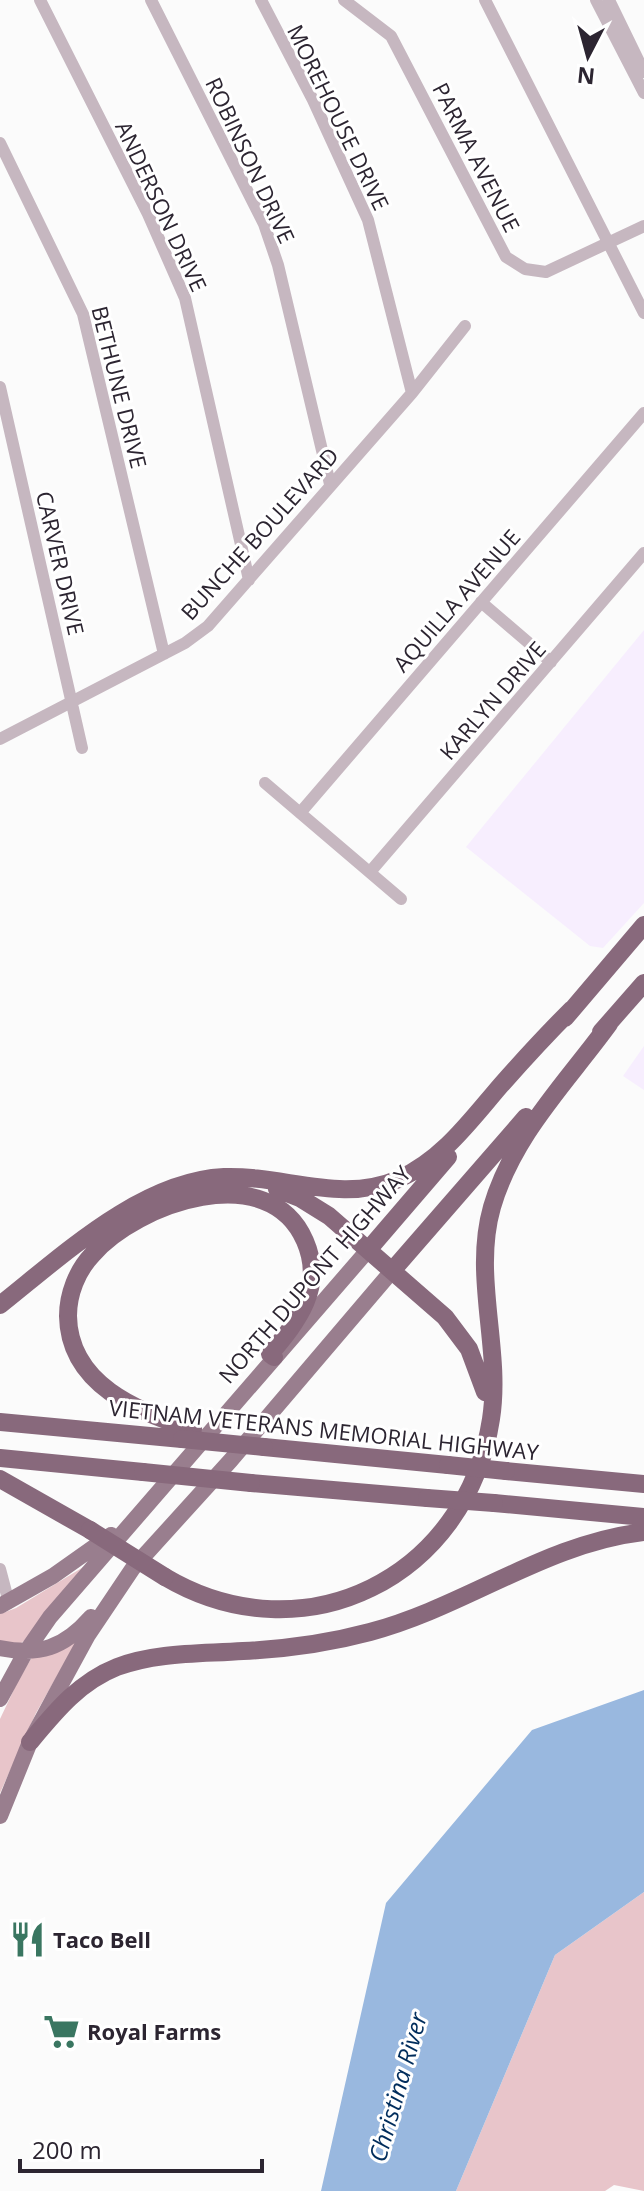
<svg xmlns="http://www.w3.org/2000/svg" width="644" height="2191" font-family="'Open Sans',sans-serif">
<style>
.built{fill:#f7eefe}
.green{fill:#e8c5ca}
.water{fill:#99b8df}
.lines{fill:none;stroke-linecap:round;stroke-linejoin:round}
.minor{stroke:#c6b7c0;stroke-width:12}
.major{stroke:#997e8e;stroke-width:16}
.highway{stroke:#88697c;stroke-width:18}
.highway-bridge{stroke:#88697c;stroke-width:18}
.labels{text-anchor:middle;dominant-baseline:central;stroke-width:6;stroke-linejoin:round;paint-order:stroke}
.street-label{font-size:22px;fill:#2c2531;stroke:#fff}
.poi-label{font-size:22px;font-weight:bold;fill:#2c2531;stroke:#fff;text-anchor:start}
.water-label{font-size:24px;font-style:italic;fill:#012d5c;stroke:#fff}
</style>
<rect width="100%" height="100%" fill="#fbfbfb"/>
<path class="built" d="M644,630V903L603,948L590,946L466,847Z
M644,1046V1090L623,1076Z"/>
<path class="green" d="M85,1566L27,1639L18,1645L0,1644V1614L16,1608Z
M78,1639L36,1713L0,1793V1719L18,1681L32,1657Z
M644,1892V2191L614,2185L605,2191H456L555,1955Z"/>
<path class="water" d="M644,1690V1892L555,1955L456,2191H321L386,1903L532,1730Z"/>
<g class="lines">
<path class="minor" d="M40,0L148,214L185,298L249,580
M151,0L264,224L278,265L330,484
M261,0L313,100L368,220L412,393
M344,0L391,36L506,257L525,269L546,272L644,226
M485,0L644,313
M596,0L644,93
M609,0L644,72
M0,143L83,314L164,654
M0,387L82,748
M481,602L551,662
M0,739L185,643L208,626L412,393L465,326
M265,783L401,899
M300,813L644,413
M370,872L644,553
M0,1569L9,1603"/>
<path class="major" d="M0,1606L53,1576L111,1535
M0,1648C39,1656 64,1648 91,1617
M0,1699L25,1653L50,1617L369,1249
M0,1816L30,1742L58,1690L88,1635L133,1568L231,1460L392,1271"/>
<path class="highway" d="M565,1018L644,925
M601,1032L644,983
M277,1189L300,1198L329,1216L445,1317L469,1349L485,1392
M369,1249L448,1157
M392,1271L526,1117
M0,1305C62,1256 141,1181 224,1177C284,1175 341,1204 399,1179C443,1159 470,1121 501,1085C524,1059 547,1034 572,1009
M0,1422L182,1439
M193,1429C137,1412 69,1384 68,1316C68,1294 77,1271 92,1255C137,1203 269,1157 305,1241C325,1287 298,1321 270,1354L274,1357
M264,1447L448,1465
M0,1458L143,1472
M506,1471L644,1484
M0,1479L90,1530
M251,1483L427,1498
M494,1503L644,1517
M165,1577C304,1659 467,1577 491,1419C502,1349 472,1277 492,1207C513,1135 566,1083 609,1024
M30,1742C55,1712 79,1682 117,1667C157,1652 201,1654 243,1651C286,1649 329,1643 370,1632C465,1607 546,1543 644,1532"/>
<path class="highway-bridge" d="M182,1439L264,1447
M448,1465L506,1471
M143,1472L251,1483
M427,1498L494,1503
M90,1530L165,1577"/>
</g>
<defs>
<symbol id="restaurant-bare" viewBox="-9 -9 18 18"><path d="M-5-6h1v4h1v-4h1v4h1v-4h1v5L-1.5 .5V6h-2V.5L-5-1ZM5-6V6H3V1.5H1.5Q1.5-4 5-6Z" fill="#3a7661" stroke="#fff" stroke-width="2.5" paint-order="stroke"/></symbol>
<symbol id="supermarket-bare" viewBox="-9 -9 18 18"><path d="M-6-5.5h2.5l.6 2H6L4.5 2H-2.5L-4.4-4H-6ZM-1.5 3.2a1.3 1.3 0 1 0 .1 0ZM3 3.2a1.3 1.3 0 1 0 .1 0Z" fill="#3a7661" stroke="#fff" stroke-width="2.5" paint-order="stroke"/></symbol>
</defs>
<g fill-rule="evenodd">
<use href="#restaurant-bare" x="2" y="1914" width="51" height="51"/>
<use href="#supermarket-bare" x="36" y="2006" width="51" height="51"/>
</g>
<g class="labels">
<g class="street-label">
<text transform="translate(339 117) rotate(64)">MOREHOUSE DRIVE</text>
<text transform="translate(477 157) rotate(63)">PARMA AVENUE</text>
<text transform="translate(251 160) rotate(65)">ROBINSON DRIVE</text>
<text transform="translate(162 206) rotate(65)">ANDERSON DRIVE</text>
<text transform="translate(120 387) rotate(76)">BETHUNE DRIVE</text>
<text transform="translate(259 533) rotate(-48)">BUNCHE BOULEVARD</text>
<text transform="translate(61 563) rotate(77)">CARVER DRIVE</text>
<text transform="translate(456 600) rotate(-49)">AQUILLA AVENUE</text>
<text transform="translate(492 700) rotate(-49)">KARLYN DRIVE</text>
<text transform="translate(314 1274) rotate(-49)">NORTH DUPONT HIGHWAY</text>
<text transform="translate(324 1429) rotate(6)">VIETNAM VETERANS MEMORIAL HIGHWAY</text>
</g>
<g class="poi-label">
<text x="53" y="1939">Taco Bell</text>
<text x="87" y="2031">Royal Farms</text>
</g>
<g class="water-label">
<text transform="translate(397 2087) rotate(-74)">Christina River</text>
</g>
</g>
<g transform="translate(588 56) rotate(186)" stroke="#ffffff" stroke-width="6" paint-order="stroke">
<path d="M0-6L14 30L0 20L-14 30Z" fill="#2c2531"/>
<text y="-12" font-size="22" font-weight="bold" text-anchor="middle" fill="#2c2531">N</text>
</g>
<path d="M20 2159v12h242v-12" fill="none" stroke="#2c2531" stroke-width="4"/>
<text x="32" y="2159" font-size="24" fill="#2c2531" stroke="#ffffff" stroke-width="6" paint-order="stroke">200 m</text>
</svg>
